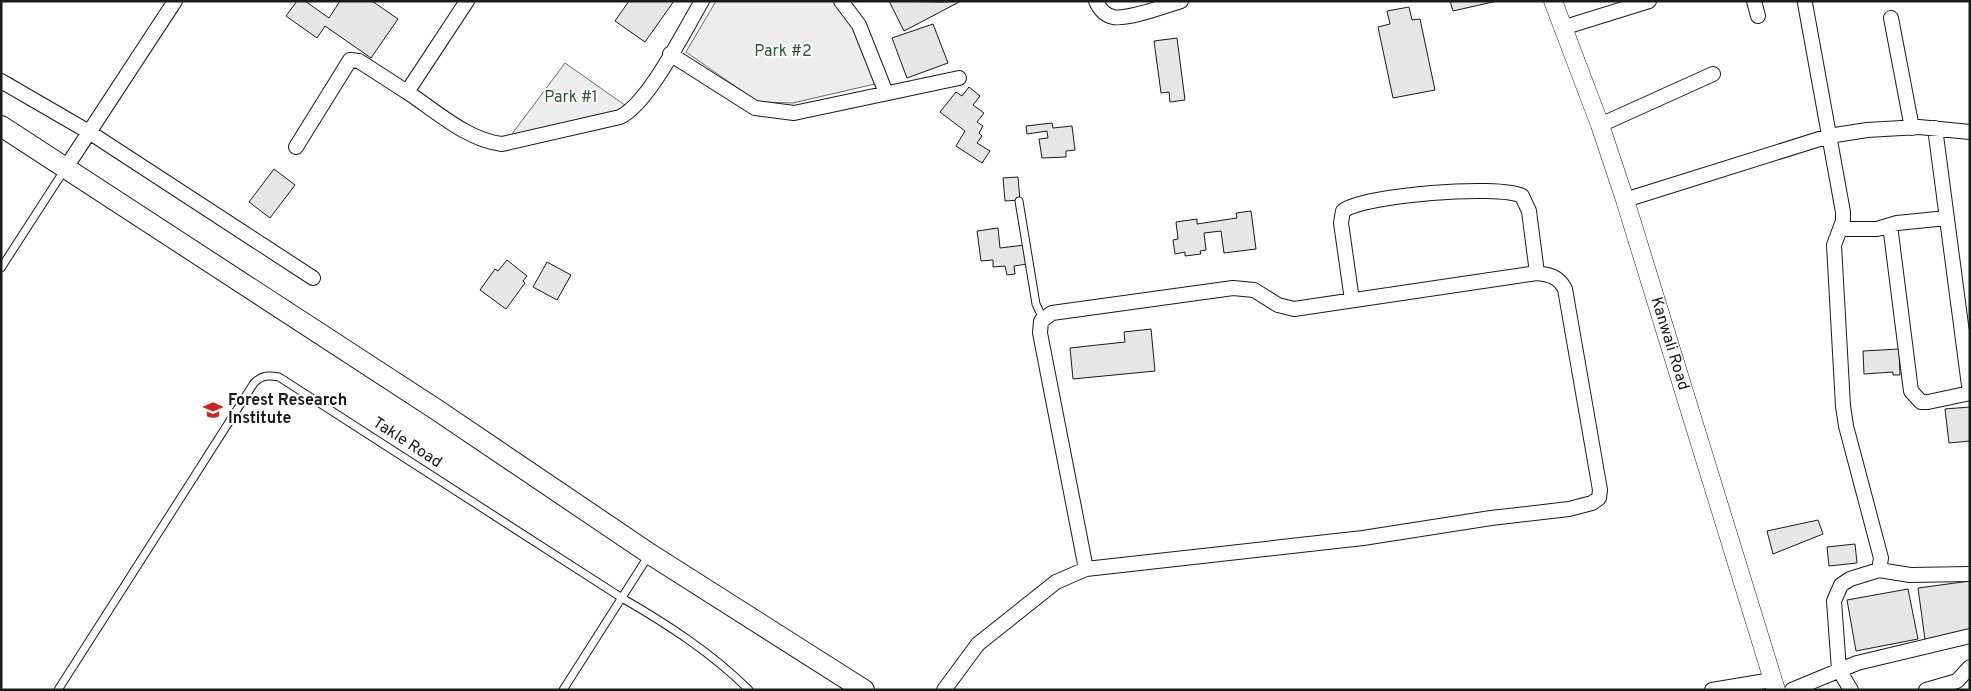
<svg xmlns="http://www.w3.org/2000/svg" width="1971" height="691" font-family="Overpass,sans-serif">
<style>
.built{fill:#ededed;stroke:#6a6a6a}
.building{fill:#e6e6e6;stroke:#1a1a1a}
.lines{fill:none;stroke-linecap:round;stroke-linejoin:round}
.service-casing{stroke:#1a1a1a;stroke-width:9}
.minor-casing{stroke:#1a1a1a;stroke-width:16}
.tertiary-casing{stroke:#1a1a1a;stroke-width:19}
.secondary-casing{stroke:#1a1a1a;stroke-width:22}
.service{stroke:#fff;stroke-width:7}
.minor{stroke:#fff;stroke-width:14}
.tertiary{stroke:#fff;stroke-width:18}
.secondary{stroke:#fff;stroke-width:20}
.labels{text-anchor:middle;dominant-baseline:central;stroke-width:4;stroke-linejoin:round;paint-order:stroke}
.park-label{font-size:16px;fill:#2b5a34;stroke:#fff}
.street-label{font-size:16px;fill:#1a1a1a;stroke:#fff}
.poi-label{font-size:16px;font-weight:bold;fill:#1a1a1a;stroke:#fff;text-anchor:start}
</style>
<rect width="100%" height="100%" fill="#fff"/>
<path class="built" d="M716,1H833L862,39L879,83L793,103L758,102L686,52Z
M565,63L629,108L506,142Z"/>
<path class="building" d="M297,1H305L329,18L340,1H372L398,19L371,58L325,26L317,38L286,16Z
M629,1H674L645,42L615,21Z
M889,1L942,2L961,1L904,31Z
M1450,1H1497L1453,11Z
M1409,7L1412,20L1420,19L1435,90L1393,98L1378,27L1390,24L1387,11Z
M933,24L948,63L907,78L892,38Z
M1177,38L1185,100L1170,102L1169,92L1161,93L1154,41Z
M969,87L980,96L973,105L984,113L977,122L983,126L979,133L982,136L977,143L990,151L982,163L956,146L965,131L940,112L956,92L962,96Z
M1052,123L1053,128L1072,126L1075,150L1066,151V157L1042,158L1039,139L1048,138L1047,131L1027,134L1026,126Z
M274,169L295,185L270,218L249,202Z
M1018,177L1020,200L1005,201L1003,178Z
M1251,211L1256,249L1224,253L1221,231L1204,233L1206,250L1200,251L1201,254L1185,256V252L1175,254L1173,240L1178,239L1176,222L1197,219V224L1237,218L1236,213Z
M998,228L1000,248L1025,245L1027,264L1014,266L1015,274L1007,275L1005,266L993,267V260L981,261L977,231Z
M507,260L527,276L523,281L525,283L506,309L480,290L495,269L498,271Z
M547,262L571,275L557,300L533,287Z
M1151,329L1155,371L1073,379L1070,348L1125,342L1124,332Z
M1899,349L1900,375H1893V372L1864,374L1863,351Z
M1970,407V441L1949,443L1945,409Z
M1818,520L1823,534L1773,554L1767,531Z
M1855,544L1857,563L1829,566L1827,547Z
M1970,581V641L1926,647L1918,588Z
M1908,589L1918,639L1856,651L1847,600Z"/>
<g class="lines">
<defs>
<path id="service" d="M1019,201L1036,304L1043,319
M1,268L65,169
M58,690L254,383C262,375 268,375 279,377L622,598C667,624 712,653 749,690
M563,690L649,555"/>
<path id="minor" d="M467,1L407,92C436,111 467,140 502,144L620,117C649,103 684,31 702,1
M841,1L859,25L886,93
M1096,1C1099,8 1104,15 1113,17C1128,20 1165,6 1181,1
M1754,1L1758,16
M1805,3L1843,212V221L1834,245L1843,406L1846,426L1881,558L1879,570L1850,579L1841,585L1834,601L1839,670L1851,690
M1891,18L1912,128
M1562,28L1649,1
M670,54L755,108L794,113L959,78
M1,81L89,132L313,278
M1600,125L1713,74
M1935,128L1970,393
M296,147L350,60L359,61L407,92
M65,169L175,1
M1625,200L1829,136L1867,130L1919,127L1970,132
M1890,225L1911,391L1921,402H1928L1970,393
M1840,229H1877L1897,223L1947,218
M1537,273C1550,275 1558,276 1565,289L1600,490L1599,498L1592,503L1569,509L1491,518L1363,538L1086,569L1040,333L1041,321L1052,313L1233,288L1254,290L1278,305L1294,309Z
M1352,300L1341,223L1343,211C1364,195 1498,184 1522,196L1529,211L1537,273
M1879,570L1910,575L1970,574
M944,690L978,644L1056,582L1086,569
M1712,690L1772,680
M1792,690L1857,663L1970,636
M1926,690L1957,681L1970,667"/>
<g id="tertiary">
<path id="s1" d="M1553,1L1600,125L1625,200L1776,690"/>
</g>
<path id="secondary" d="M1,126L437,410L650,554L864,690"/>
</defs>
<use href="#service" class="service-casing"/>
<use href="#minor" class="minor-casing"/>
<use href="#tertiary" class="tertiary-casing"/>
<use href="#secondary" class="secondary-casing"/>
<use href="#service" class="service"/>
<use href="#minor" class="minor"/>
<use href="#tertiary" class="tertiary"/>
<use href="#secondary" class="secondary"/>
</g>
<defs>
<symbol id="university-bare" viewBox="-9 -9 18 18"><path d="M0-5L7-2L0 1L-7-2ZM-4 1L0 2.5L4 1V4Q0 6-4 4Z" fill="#c62828" stroke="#fff" stroke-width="2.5" paint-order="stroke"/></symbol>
</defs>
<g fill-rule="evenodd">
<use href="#university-bare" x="199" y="396" width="28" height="28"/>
</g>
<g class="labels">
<g class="park-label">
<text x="783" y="52">Park #2</text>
<text x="571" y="98">Park #1</text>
</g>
<g class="street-label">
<text stroke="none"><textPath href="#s1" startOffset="362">Kanwali Road</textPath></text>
<text transform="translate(407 443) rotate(33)">Takle Road</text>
</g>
<g class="poi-label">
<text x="228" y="401">Forest Research<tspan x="228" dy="18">Institute</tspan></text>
</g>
</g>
<rect width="1971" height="691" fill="none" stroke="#1a1a1a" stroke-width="5"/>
</svg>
